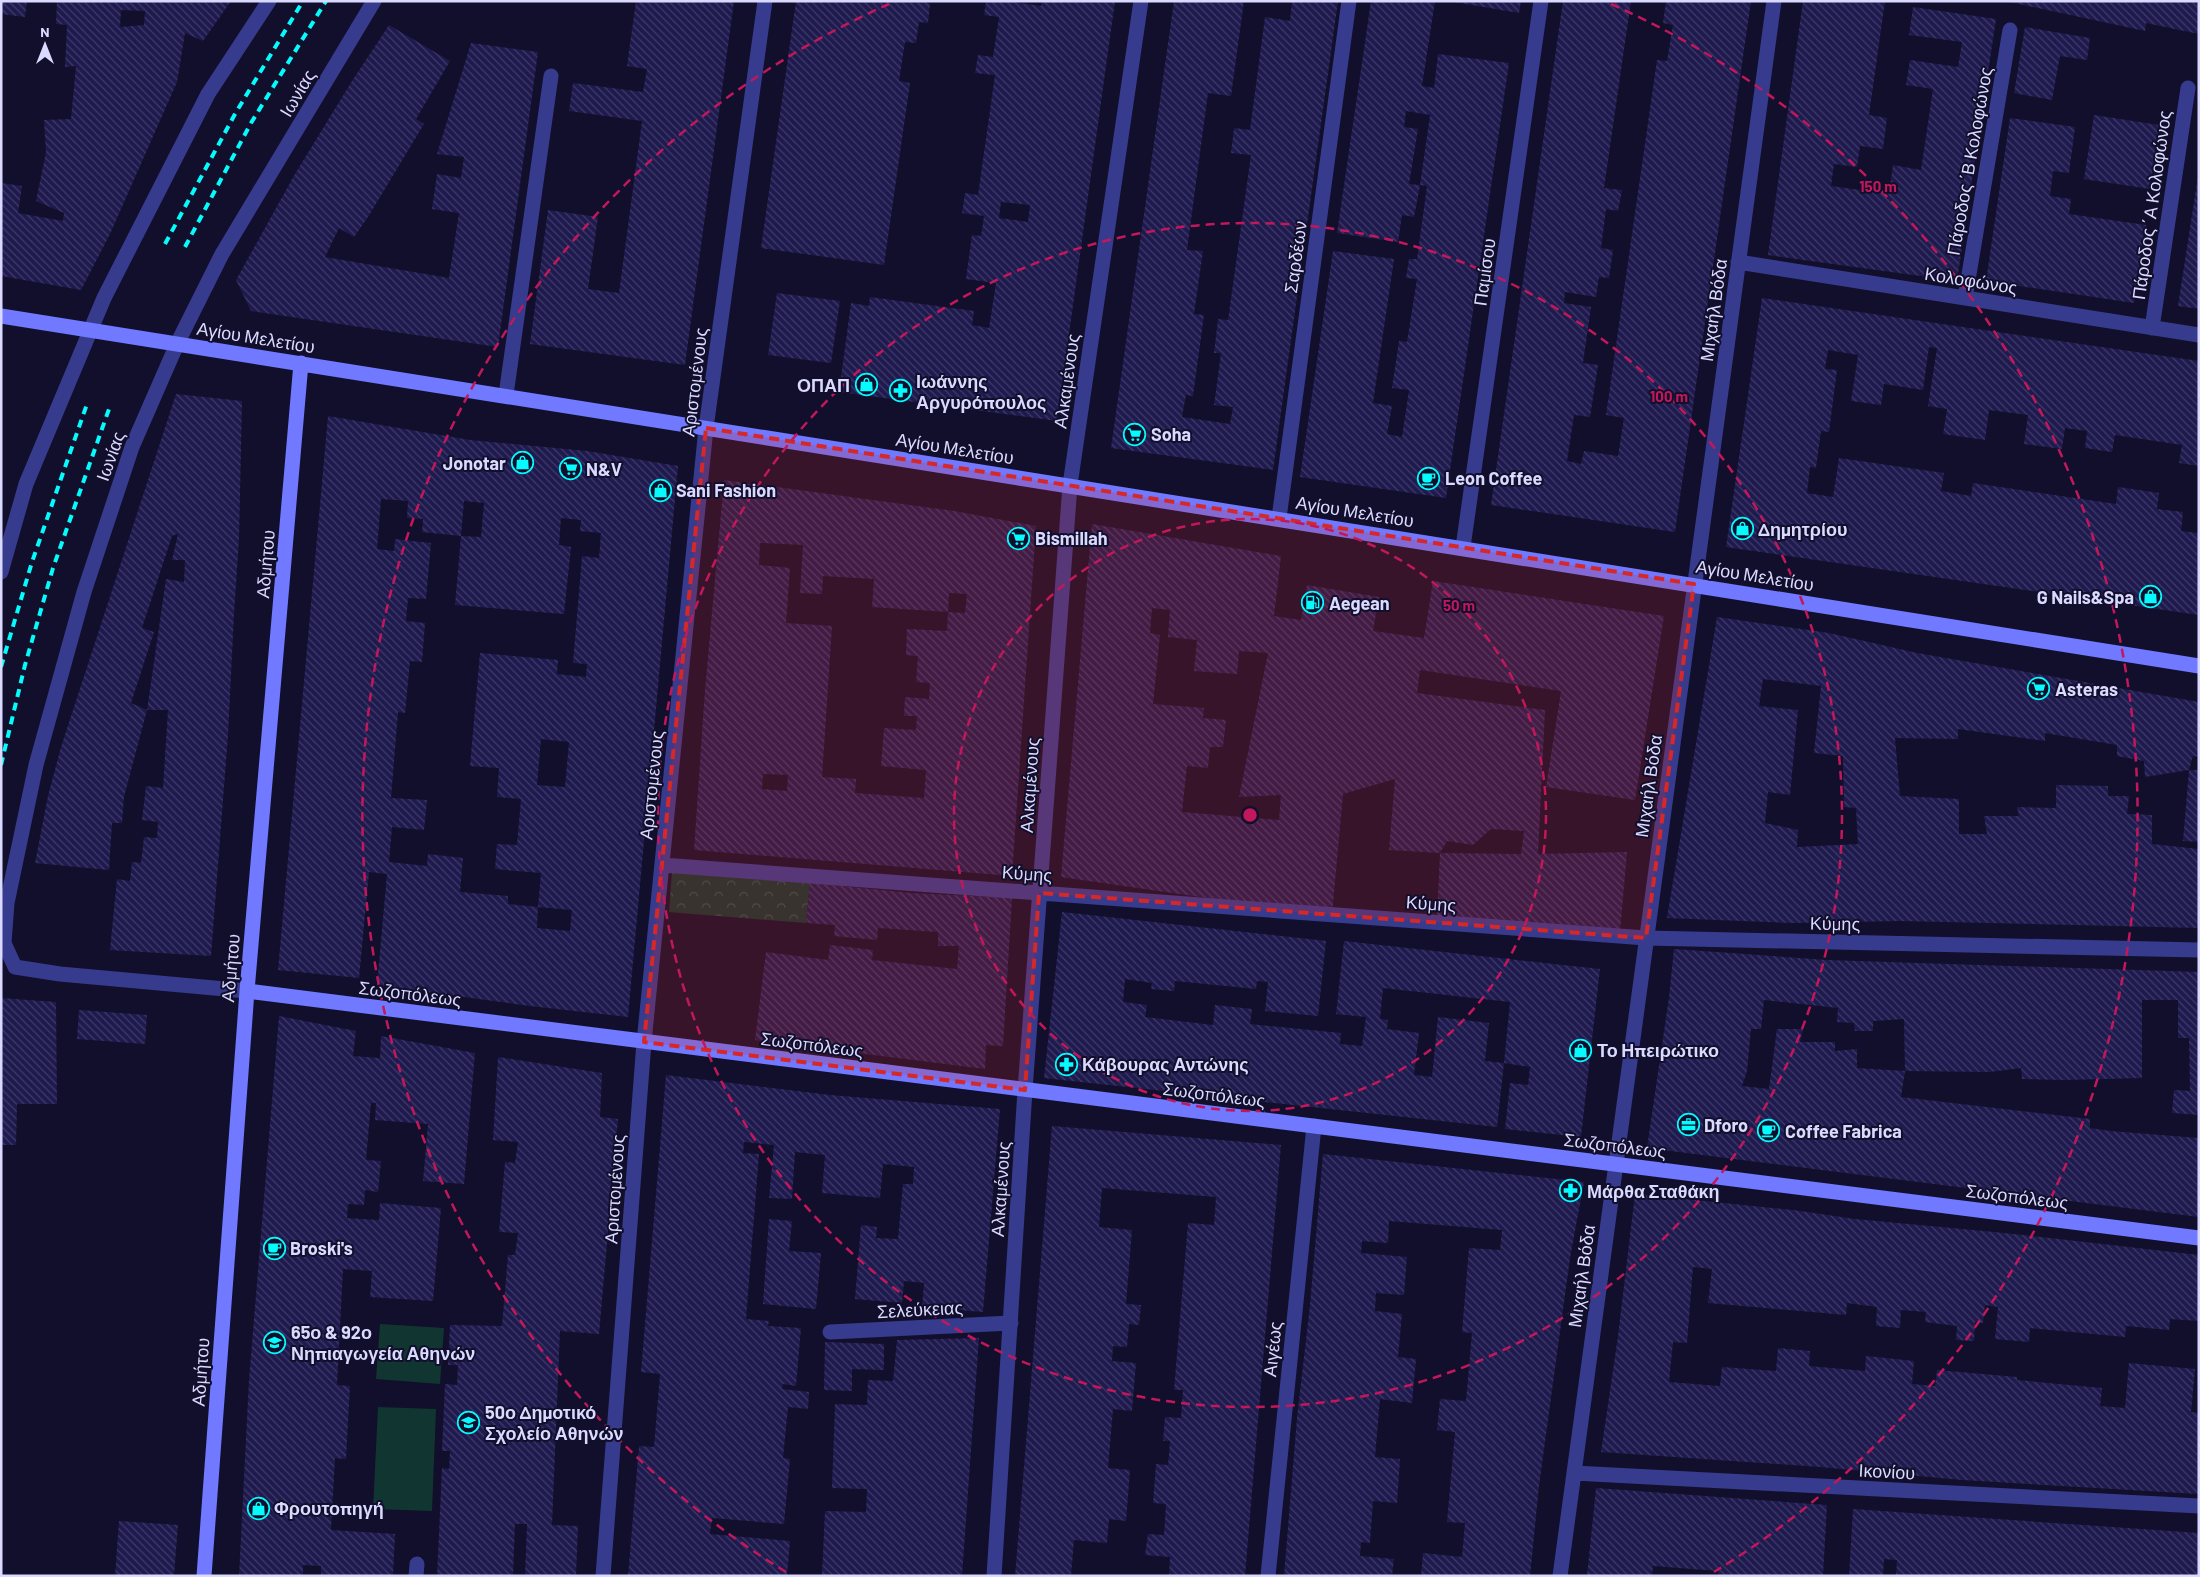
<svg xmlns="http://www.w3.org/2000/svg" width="2200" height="1577" font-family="Barlow,sans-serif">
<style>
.park{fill:url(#park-crowns)}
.pitch{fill:#113631}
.building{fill:url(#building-back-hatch);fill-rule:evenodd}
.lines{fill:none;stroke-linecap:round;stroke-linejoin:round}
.lane{stroke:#373b8d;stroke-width:15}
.street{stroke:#373b8d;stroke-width:15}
.secondary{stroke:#7079ff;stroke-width:15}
.rail{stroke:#05fcff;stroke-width:4;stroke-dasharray:8 6;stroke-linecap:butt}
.marked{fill:#d62828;fill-opacity:0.2;stroke:#d62828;stroke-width:4;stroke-dasharray:10 6;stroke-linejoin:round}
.ring{fill:none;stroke:#c2185b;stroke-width:2.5;stroke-dasharray:9 6}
.labels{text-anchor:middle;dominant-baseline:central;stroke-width:4;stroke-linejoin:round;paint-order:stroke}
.street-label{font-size:18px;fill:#dad9ff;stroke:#110f2b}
.poi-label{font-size:18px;font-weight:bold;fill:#dad9ff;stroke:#110f2b;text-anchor:start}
.centre{fill:#c2185b;stroke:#110f2b;stroke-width:2.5}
.ring-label{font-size:15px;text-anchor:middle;font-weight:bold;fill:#c2185b;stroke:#110f2b;stroke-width:4;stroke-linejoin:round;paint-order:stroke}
</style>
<defs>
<pattern id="park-crowns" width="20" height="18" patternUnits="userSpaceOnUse" patternTransform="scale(1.25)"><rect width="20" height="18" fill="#113631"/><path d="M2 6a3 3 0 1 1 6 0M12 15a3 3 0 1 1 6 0" fill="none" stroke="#335250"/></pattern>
<pattern id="building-back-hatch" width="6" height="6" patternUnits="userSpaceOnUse" patternTransform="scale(1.25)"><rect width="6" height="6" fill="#1f1a4e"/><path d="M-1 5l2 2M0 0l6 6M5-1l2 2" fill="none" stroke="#3f3b69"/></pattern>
</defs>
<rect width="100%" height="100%" fill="#110f2b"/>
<path class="park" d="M672,872L810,883L806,923L669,912Z"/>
<path class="pitch" d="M380,1324L444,1328L440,1384L376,1379Z
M378,1407L436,1409L432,1511L373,1509Z"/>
<path class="building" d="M1,1H27L25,17L1,14Z
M57,1H231L203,41L185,33L177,82L110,234L81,290L1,276V183L22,186L18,213L63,221L64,213L36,201L46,152L44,120L71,119L76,66L65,67L67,25L56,24ZM121,10L145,11L144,25L120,27Z
M636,1H734L685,365L530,344L548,210L598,217L588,289L619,293L642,121L569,111L573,83L643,92L647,69L627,66Z
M796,1H923L930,4L928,23L919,22L916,43L905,42L899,81L910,83L884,265L761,248Z
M986,1H1006L1041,6L1042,1H1115L1057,421L839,392L851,303L869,306L870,297L974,311L972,325L989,328L996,283L966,279L972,235L981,236L984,216L962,213L965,193L978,195L995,75L975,73L978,55L993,57L999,17L984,15ZM1001,202L1030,205L1028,222L999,218Z
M1174,1H1244L1231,96L1208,93L1187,250L1203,251L1194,314L1204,315L1193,396L1186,395L1182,417L1230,424L1233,407L1214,405L1221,353H1214L1218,319L1228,320L1251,155L1231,153L1234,128L1250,130L1265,17L1290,21L1292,1H1338L1273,470L1111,448Z
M1371,1H1435L1422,86L1434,88L1438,54L1509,63L1446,498L1300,477L1333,251L1394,259L1373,403L1392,406L1387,434L1402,437L1409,390L1392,388L1399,341L1407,342L1417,279L1406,278L1409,259H1417L1427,186L1420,185L1430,115L1406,111L1404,127L1418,129L1409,184L1420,185L1414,217L1402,215L1398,242L1337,233Z
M1448,1H1521L1519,13Z
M1563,1H1631L1604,188L1622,190L1618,211L1606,209L1601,248L1613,250L1609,278L1599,277L1596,297L1565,292L1564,303L1591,307L1583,363L1598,365L1590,417L1574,415L1567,461L1581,464L1584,451L1618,456L1624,418L1606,415L1657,60L1667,61L1673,25L1663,23L1666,1H1751L1675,532L1491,505Z
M1803,1H1885L1869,115L1887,118L1883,149L1860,146L1857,167L1834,164L1831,186L1889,194L1893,165L1921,170L1933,89L1906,85L1910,60L1958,67L1962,42L1909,35L1913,7L1996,19L1957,281L1768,255Z
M2005,1H2199V34L2146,23L2145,31Z
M389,25L450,61L416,119L424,124L368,217L354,237L339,228L325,257L449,278L459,213L432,209L437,174L461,178L464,157L437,154L471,43L538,52L498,347L251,311L236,280L295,174L352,81Z
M2025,27L2090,38L2087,60L2060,56L2052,100L2014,93Z
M2094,115L2159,125L2150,189L2084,179Z
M2010,118L2075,127L2069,173L2053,171L2050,196L2071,199L2069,214L2146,225L2134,303L1986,281Z
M2198,176L2199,177V309L2178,306Z
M777,293L840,301L831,363L768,355Z
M1762,298L2199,361V466L2179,463L2182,445L2115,435L2112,452L2085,448L2087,431L2065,428L2062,449L2024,444L2028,415L1989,410L1985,440L1943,434L1947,409L1928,406L1937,348L1929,347L1923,390L1884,384L1881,405L1851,401L1858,355L1828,350L1825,369L1837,370L1829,432L1821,431L1816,468L1810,467L1807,493L1833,497L1839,458L1944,473L1941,491L1971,496L1973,483L2116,504L2118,487L2159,493L2157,509L2183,512L2181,531L2199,533V615L1726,547Z
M176,394L242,401L239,539L234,614L228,735L211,956L110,950L117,879L130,881L132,862L141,863L144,837L157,838L158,822L142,820L146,786L163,788L168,710H147L124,797L122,823H112L109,870L35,863L48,796L61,747ZM178,534L172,560H185L184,582L166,579L147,710L131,703L154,632L142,628L172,536Z
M328,416L470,440L587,451L678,466L628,1017L530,1006L377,985L387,874L369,872L359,978L278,970ZM381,499L408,501L407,518L423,519L422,532L461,536L464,501L484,503L481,537L461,536L455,605L564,614L571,547L559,545L561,518L581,520L580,531L601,533L599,558L582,556L573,663L587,664L586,677L557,674L558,660L480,653L470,766L499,768L497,797L521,799L517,845L497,844L495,869L541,873L538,907L572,910L570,931L537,928L538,907L508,904V896L460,892L463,858L428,854L427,866L389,862L392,827L424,830L427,800L391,798L398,712L405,713L410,661L422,662L425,623L406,621L408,598L426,599L431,543L395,539L394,551L377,549ZM541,739L569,742L565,787L537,785Z
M724,480L954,511L1036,526L1012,876L694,850L705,690ZM760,543L803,545L800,593L822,594L823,576L874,579L872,607L948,612L947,631L907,629L906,655L918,656L916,682L930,683L929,699L905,697L904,716H917L916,730L884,728L881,766L926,770L924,798L855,793L856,779L822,777L832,626L786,623L790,568L759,565ZM949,593L967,594L965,613L948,612ZM763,774L788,775L787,791L762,789Z
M1092,524L1281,556L1274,616L1301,620L1307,585L1379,597L1373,631L1424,638L1433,581L1664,616L1635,800L1546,787L1561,691L1420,670L1417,693L1545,710L1538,854L1627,852L1620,932L1437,916L1440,853L1389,850L1395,779L1343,794L1332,914L1270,907L1061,877ZM1152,608L1170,610L1168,637L1197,640L1194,671L1237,674L1239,651L1268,653L1239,797L1281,795L1279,820L1182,812L1187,766L1208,768L1210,747H1223L1226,720L1203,718L1204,708L1153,704L1160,635L1150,633ZM1491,829L1524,831L1521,854L1440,853L1447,841L1473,845Z
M1717,617L1829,633L1917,653L2199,702V757L2193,756L2189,770L2145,777L2144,761L2117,756V745L2045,733V741L1958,729V739L1895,738L1900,796L1959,799V834H1987L1984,816H2019L2017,807L2056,808V785L2108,786V796H2129L2127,814L2152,815V844L2199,849V928L1901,921L1792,923L1667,918ZM1763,679L1821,686L1814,753L1843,756L1844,807L1856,808L1858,844L1797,847L1798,830L1765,823L1768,792L1790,795L1798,710L1759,706Z
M2189,770H2199V842L2183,841Z
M810,883L912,893L1012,898L1003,1046L986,1045L985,1069L755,1040L766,952L828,960L830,945L873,950L872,960L957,969L959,946H938V932L878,928L877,940L834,936L835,925L806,923Z
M1062,912L1326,941L1318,1016L1265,1011L1268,982L1257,981L1256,989L1175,981L1174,991L1151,989L1152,983L1125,979L1123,1002L1147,1005L1145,1017L1213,1025L1215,1005L1252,1009L1250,1024L1341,1033L1340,1044L1362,1046L1366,1017L1336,1014L1344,941L1600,969L1581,1137L1505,1129L1510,1083L1528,1085L1530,1067L1504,1063L1510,1002L1383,988L1380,1019L1388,1020L1387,1029L1419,1033L1414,1075L1432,1077L1438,1017L1489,1023L1485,1061L1504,1063L1497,1127L1044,1078Z
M1674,949L1827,960L2199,972V1115L2172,1113L2174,1090L2190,1091L2189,1038H2178V1000H2142V1078L2064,1080L2022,1079L2021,1068L1990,1072L1905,1071L1904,1019L1873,1021V1031H1855L1854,1023L1837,1022L1838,1008L1764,1000L1761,1029H1751L1747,1071L1742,1086L1769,1089L1777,1029H1803L1800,1042H1835V1051L1857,1049V1068L1905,1071L1901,1097L2090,1119V1128L2110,1131L2199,1138V1217L1647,1148L1669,997Z
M1,998L56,1002L57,1104H17L16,1145H1Z
M79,1010L147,1015L145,1044L77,1039Z
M279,1016L356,1031L353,1056L380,1058L381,1036L475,1053L464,1184L423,1181L428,1124L375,1120L376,1103H371L366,1160L381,1161L378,1192L365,1190L364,1205L348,1204L347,1218L379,1220L380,1203L441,1208L433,1301L370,1297L372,1271L343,1269L337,1385L350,1386L346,1459L335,1458L331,1530L395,1534L393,1576H321V1566L303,1565V1576H239L249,1380Z
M498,1057L602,1073L600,1117L618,1119L599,1334L560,1331L552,1525L578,1526L576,1576H525L527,1524H515L513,1576H437L442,1468L449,1469L450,1451H442L445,1384L457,1385L458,1365H448L450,1325L502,1326L508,1255H515L518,1233L499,1232L505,1162L515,1163L518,1142L493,1140Z
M666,1075L830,1095L1000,1109L983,1312L922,1307L924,1283L904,1281L902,1303L855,1299L861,1225L877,1227L876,1238L898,1239L903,1184H913L914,1167L883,1164L880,1198L822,1193L825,1155L795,1152L792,1199L769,1198L774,1145L744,1142L743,1153L759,1154L746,1319L769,1321L768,1326L801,1328L796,1386L783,1384L782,1389L809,1392L808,1409L788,1407L783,1458L790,1459L784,1524L712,1518L710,1534L790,1541L787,1576H628L639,1446L654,1447L660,1374L641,1372Z
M1052,1126L1281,1145L1245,1576H1169L1170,1557L1145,1555L1148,1534L1164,1535L1166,1504L1153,1503L1156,1464L1168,1465L1170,1441H1163L1165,1417L1181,1418L1183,1390H1174L1188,1223L1214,1225L1216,1197L1102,1188L1099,1227L1132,1230L1126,1304L1141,1305L1139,1325L1129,1324L1127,1347L1113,1346L1112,1361L1136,1363L1132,1411L1113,1409L1108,1468L1130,1470L1126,1521L1109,1519L1107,1543L1074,1540L1071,1576H1015Z
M1323,1154L1584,1182L1570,1258L1539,1486L1530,1576H1421L1423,1553L1462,1557L1465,1523L1447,1522L1455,1432L1437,1430L1440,1399L1466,1401L1472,1333L1462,1332L1469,1248L1500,1250L1502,1230L1389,1221L1388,1243L1362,1241L1361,1253L1407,1257L1404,1295L1376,1293L1375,1311L1402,1314L1398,1357L1416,1359L1412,1403L1380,1399L1375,1457L1400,1459L1397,1503L1373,1501L1370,1543L1361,1542L1360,1556L1394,1559L1392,1576H1284L1297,1418L1310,1305Z
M1635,1194L1793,1210L1855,1219L2005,1233L2199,1255V1321L2170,1319L2169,1330L2126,1326L2125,1337L2030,1328L2029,1342L1995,1339L1998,1307L1985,1305L1983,1323L1975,1322L1974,1341L1956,1340L1957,1326L1925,1322L1926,1312L1901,1310L1900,1328L1876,1326L1877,1307L1847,1303L1846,1315L1708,1303L1712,1269L1693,1267L1687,1343L1673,1342L1669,1382L1720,1386L1722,1367L1776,1371L1778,1348L1810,1351L1809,1366L1865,1371L1866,1356L1914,1361L1912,1384L1935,1386L1937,1370L2017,1377V1380L2102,1388L2100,1406L2125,1408L2129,1363L2195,1369L2191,1412L2199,1413V1494L1962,1480L1820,1467L1601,1452L1618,1336Z
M769,1219L792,1221L789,1251L821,1253L816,1309L763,1304Z
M979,1338L962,1576H822L825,1511L866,1512L867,1489L832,1488L835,1404L867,1405L868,1380L893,1381L897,1340Z
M825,1342L884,1344V1370L852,1369V1391L824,1390Z
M1596,1488L1827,1505L1823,1576H1718V1571L1653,1566L1652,1576H1587Z
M1853,1509L2199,1533V1576H1896L1897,1560L1884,1559L1883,1576H1849Z
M119,1521L178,1525L174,1576H115Z"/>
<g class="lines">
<path class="lane" d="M506,395L551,76
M830,1332L1011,1323"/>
<path class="street" d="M1738,262L2199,335
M1965,298L2010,30
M2152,328L2188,88
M1279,518L1349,1
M1463,547L1541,1
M1,572L26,484L104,298L208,94L269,1
M662,865L1646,938L2199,950
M247,991L60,974L15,967L4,943L7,903L36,765L84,592L132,447L177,344L222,254L374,1
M1574,1473L2199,1506
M416,1576L417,1564
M603,1576L644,1042L706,428L765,1
M994,1576L1025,1090L1070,485L1141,1
M1268,1576L1314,1126
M1560,1576L1774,1"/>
<path class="secondary" d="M1,316L2199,666
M247,991L2199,1238
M204,1576L247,991L301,363"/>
<path class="rail" d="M165,244L235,114L303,1
M185,247L251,123L326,1
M1,667L32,562L87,404
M1,765L25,665L53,568L109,409"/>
</g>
<path class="marked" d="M706,428L1694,584L1646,938L1039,893L1025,1090L644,1042Z"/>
<g class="ring">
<circle cx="1250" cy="815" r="296"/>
<circle cx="1250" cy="815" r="592"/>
<path d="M786 1572A888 888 0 0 1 889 4M1611 4A888 888 0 0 1 1714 1572"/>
</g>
<defs>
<symbol id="shop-ring" viewBox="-11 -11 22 22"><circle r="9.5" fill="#110f2b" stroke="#05fcff" stroke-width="1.5"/><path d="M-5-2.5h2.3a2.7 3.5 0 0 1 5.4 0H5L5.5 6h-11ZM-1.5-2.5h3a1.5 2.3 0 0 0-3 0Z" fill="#05fcff"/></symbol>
<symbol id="pharmacy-ring" viewBox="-11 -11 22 22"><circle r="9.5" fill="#110f2b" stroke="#05fcff" stroke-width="1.5"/><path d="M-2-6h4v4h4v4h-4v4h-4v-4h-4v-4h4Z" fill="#05fcff"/></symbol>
<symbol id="supermarket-ring" viewBox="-11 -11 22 22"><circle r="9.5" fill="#110f2b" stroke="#05fcff" stroke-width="1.5"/><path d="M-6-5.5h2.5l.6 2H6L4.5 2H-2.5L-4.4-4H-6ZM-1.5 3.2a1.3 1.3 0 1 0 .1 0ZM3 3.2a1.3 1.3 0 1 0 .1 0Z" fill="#05fcff"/></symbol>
<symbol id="cafe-ring" viewBox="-11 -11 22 22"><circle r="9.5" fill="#110f2b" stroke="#05fcff" stroke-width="1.5"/><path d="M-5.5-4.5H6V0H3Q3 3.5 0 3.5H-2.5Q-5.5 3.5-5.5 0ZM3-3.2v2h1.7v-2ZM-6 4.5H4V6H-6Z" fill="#05fcff"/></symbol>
<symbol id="fuel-ring" viewBox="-11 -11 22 22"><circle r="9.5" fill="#110f2b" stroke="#05fcff" stroke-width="1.5"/><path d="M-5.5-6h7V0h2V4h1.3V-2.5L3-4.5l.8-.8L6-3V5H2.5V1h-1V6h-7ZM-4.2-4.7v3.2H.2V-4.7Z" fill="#05fcff"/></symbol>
<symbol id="office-ring" viewBox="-11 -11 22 22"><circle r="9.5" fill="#110f2b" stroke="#05fcff" stroke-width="1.5"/><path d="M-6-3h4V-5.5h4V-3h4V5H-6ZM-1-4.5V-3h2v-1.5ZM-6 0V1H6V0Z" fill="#05fcff"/></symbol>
<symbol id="school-ring" viewBox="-11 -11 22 22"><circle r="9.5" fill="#110f2b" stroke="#05fcff" stroke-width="1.5"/><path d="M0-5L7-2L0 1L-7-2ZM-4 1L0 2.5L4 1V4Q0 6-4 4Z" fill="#05fcff"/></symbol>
</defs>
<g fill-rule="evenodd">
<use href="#shop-ring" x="854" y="372" width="25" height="25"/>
<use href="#pharmacy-ring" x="888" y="378" width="25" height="25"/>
<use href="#supermarket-ring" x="1122" y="422" width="25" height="25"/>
<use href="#shop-ring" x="510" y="450" width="25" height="25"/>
<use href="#supermarket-ring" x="558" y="456" width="25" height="25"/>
<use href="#cafe-ring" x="1416" y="466" width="25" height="25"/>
<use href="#shop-ring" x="648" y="478" width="25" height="25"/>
<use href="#shop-ring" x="1730" y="516" width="25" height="25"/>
<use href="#supermarket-ring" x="1006" y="526" width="25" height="25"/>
<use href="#shop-ring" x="2138" y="584" width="25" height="25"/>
<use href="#fuel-ring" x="1300" y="590" width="25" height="25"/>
<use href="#supermarket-ring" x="2026" y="676" width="25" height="25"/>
<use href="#shop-ring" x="1568" y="1038" width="25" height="25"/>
<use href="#pharmacy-ring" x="1054" y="1052" width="25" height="25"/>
<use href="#office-ring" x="1676" y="1112" width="25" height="25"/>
<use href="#cafe-ring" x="1756" y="1118" width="25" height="25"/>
<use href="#pharmacy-ring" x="1558" y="1178" width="25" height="25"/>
<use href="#cafe-ring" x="262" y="1236" width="25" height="25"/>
<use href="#school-ring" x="262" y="1330" width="25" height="25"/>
<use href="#school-ring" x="456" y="1410" width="25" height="25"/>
<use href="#shop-ring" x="246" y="1496" width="25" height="25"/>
</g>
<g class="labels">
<g class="street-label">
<text transform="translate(297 93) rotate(-59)">Ιωνίας</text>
<text transform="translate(1969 161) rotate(-80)">Πάροδος ΄Β Κολοφώνος</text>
<text transform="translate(2151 205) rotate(-82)">Πάροδος ΄Α Κολοφώνος</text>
<text transform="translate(1295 257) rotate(-82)">Σαρδέων</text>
<text transform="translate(1484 272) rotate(-82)">Παμίσου</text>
<text transform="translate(1971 280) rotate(9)">Κολοφώνος</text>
<text transform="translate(1713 310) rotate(-82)">Μιχαήλ Βόδα</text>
<text transform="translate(256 337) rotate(9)">Αγίου Μελετίου</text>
<text transform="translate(1066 381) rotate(-82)">Αλκαμένους</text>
<text transform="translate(694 382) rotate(-83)">Αριστομένους</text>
<text transform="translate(955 448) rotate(9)">Αγίου Μελετίου</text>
<text transform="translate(110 456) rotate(-70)">Ιωνίας</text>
<text transform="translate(1355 511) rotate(9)">Αγίου Μελετίου</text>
<text transform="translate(265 564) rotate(-85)">Αδμήτου</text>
<text transform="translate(1755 575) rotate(9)">Αγίου Μελετίου</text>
<text transform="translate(651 785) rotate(-84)">Αριστομένους</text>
<text transform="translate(1029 785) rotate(-86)">Αλκαμένους</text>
<text transform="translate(1648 786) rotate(-82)">Μιχαήλ Βόδα</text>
<text transform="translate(1027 873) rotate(4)">Κύμης</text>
<text transform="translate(1431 903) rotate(4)">Κύμης</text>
<text transform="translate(1835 923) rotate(1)">Κύμης</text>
<text transform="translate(230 968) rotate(-85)">Αδμήτου</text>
<text transform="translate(410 993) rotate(7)">Σωζοπόλεως</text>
<text transform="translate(812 1044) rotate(7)">Σωζοπόλεως</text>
<text transform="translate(1214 1094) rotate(7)">Σωζοπόλεως</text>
<text transform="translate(1615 1145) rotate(7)">Σωζοπόλεως</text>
<text transform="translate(614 1189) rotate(-86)">Αριστομένους</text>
<text transform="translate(1000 1189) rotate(-86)">Αλκαμένους</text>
<text transform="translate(2017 1196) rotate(7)">Σωζοπόλεως</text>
<text transform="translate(1581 1276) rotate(-82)">Μιχαήλ Βόδα</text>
<text transform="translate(920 1309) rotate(-3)">Σελεύκειας</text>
<text transform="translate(1272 1349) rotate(-84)">Αιγέως</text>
<text transform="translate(200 1372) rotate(-86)">Αδμήτου</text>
<text transform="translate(1887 1471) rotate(3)">Ικονίου</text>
</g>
<g class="poi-label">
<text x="916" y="381">Ιωάννης<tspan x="916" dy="21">Αργυρόπουλος</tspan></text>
<text x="850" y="385" text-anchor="end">ΟΠΑΠ</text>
<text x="1151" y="434">Soha</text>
<text x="506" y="463" text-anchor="end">Jonotar</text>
<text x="586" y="469">N&amp;V</text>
<text x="1445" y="478">Leon Coffee</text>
<text x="676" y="490">Sani Fashion</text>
<text x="1758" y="529">Δημητρίου</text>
<text x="1035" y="538">Bismillah</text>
<text x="2134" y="597" text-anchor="end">G Nails&amp;Spa</text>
<text x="1329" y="603">Aegean</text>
<text x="2055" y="689">Asteras</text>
<text x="1597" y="1050">Το Ηπειρώτικο</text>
<text x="1082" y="1064">Κάβουρας Αντώνης</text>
<text x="1704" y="1125">Dforo</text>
<text x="1785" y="1131">Coffee Fabrica</text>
<text x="1587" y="1191">Μάρθα Σταθάκη</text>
<text x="290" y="1248">Broski's</text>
<text x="291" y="1332">65ο &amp; 92ο<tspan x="291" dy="21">Νηπιαγωγεία Αθηνών</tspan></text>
<text x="485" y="1412">50ο Δημοτικό<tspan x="485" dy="21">Σχολείο Αθηνών</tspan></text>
<text x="274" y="1508">Φρουτοπηγή</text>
</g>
</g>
<circle cx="1250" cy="815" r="8" class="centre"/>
<g class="ring-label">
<text x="1878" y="192">150 m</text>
<text x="1669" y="402">100 m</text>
<text x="1459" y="611">50 m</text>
</g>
<rect width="2200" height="1577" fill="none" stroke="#dad9ff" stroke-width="5"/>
<g transform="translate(45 45)" stroke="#110f2b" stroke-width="4" paint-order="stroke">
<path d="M0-4L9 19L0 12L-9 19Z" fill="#dad9ff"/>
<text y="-8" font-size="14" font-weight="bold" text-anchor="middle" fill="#dad9ff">N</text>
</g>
</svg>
